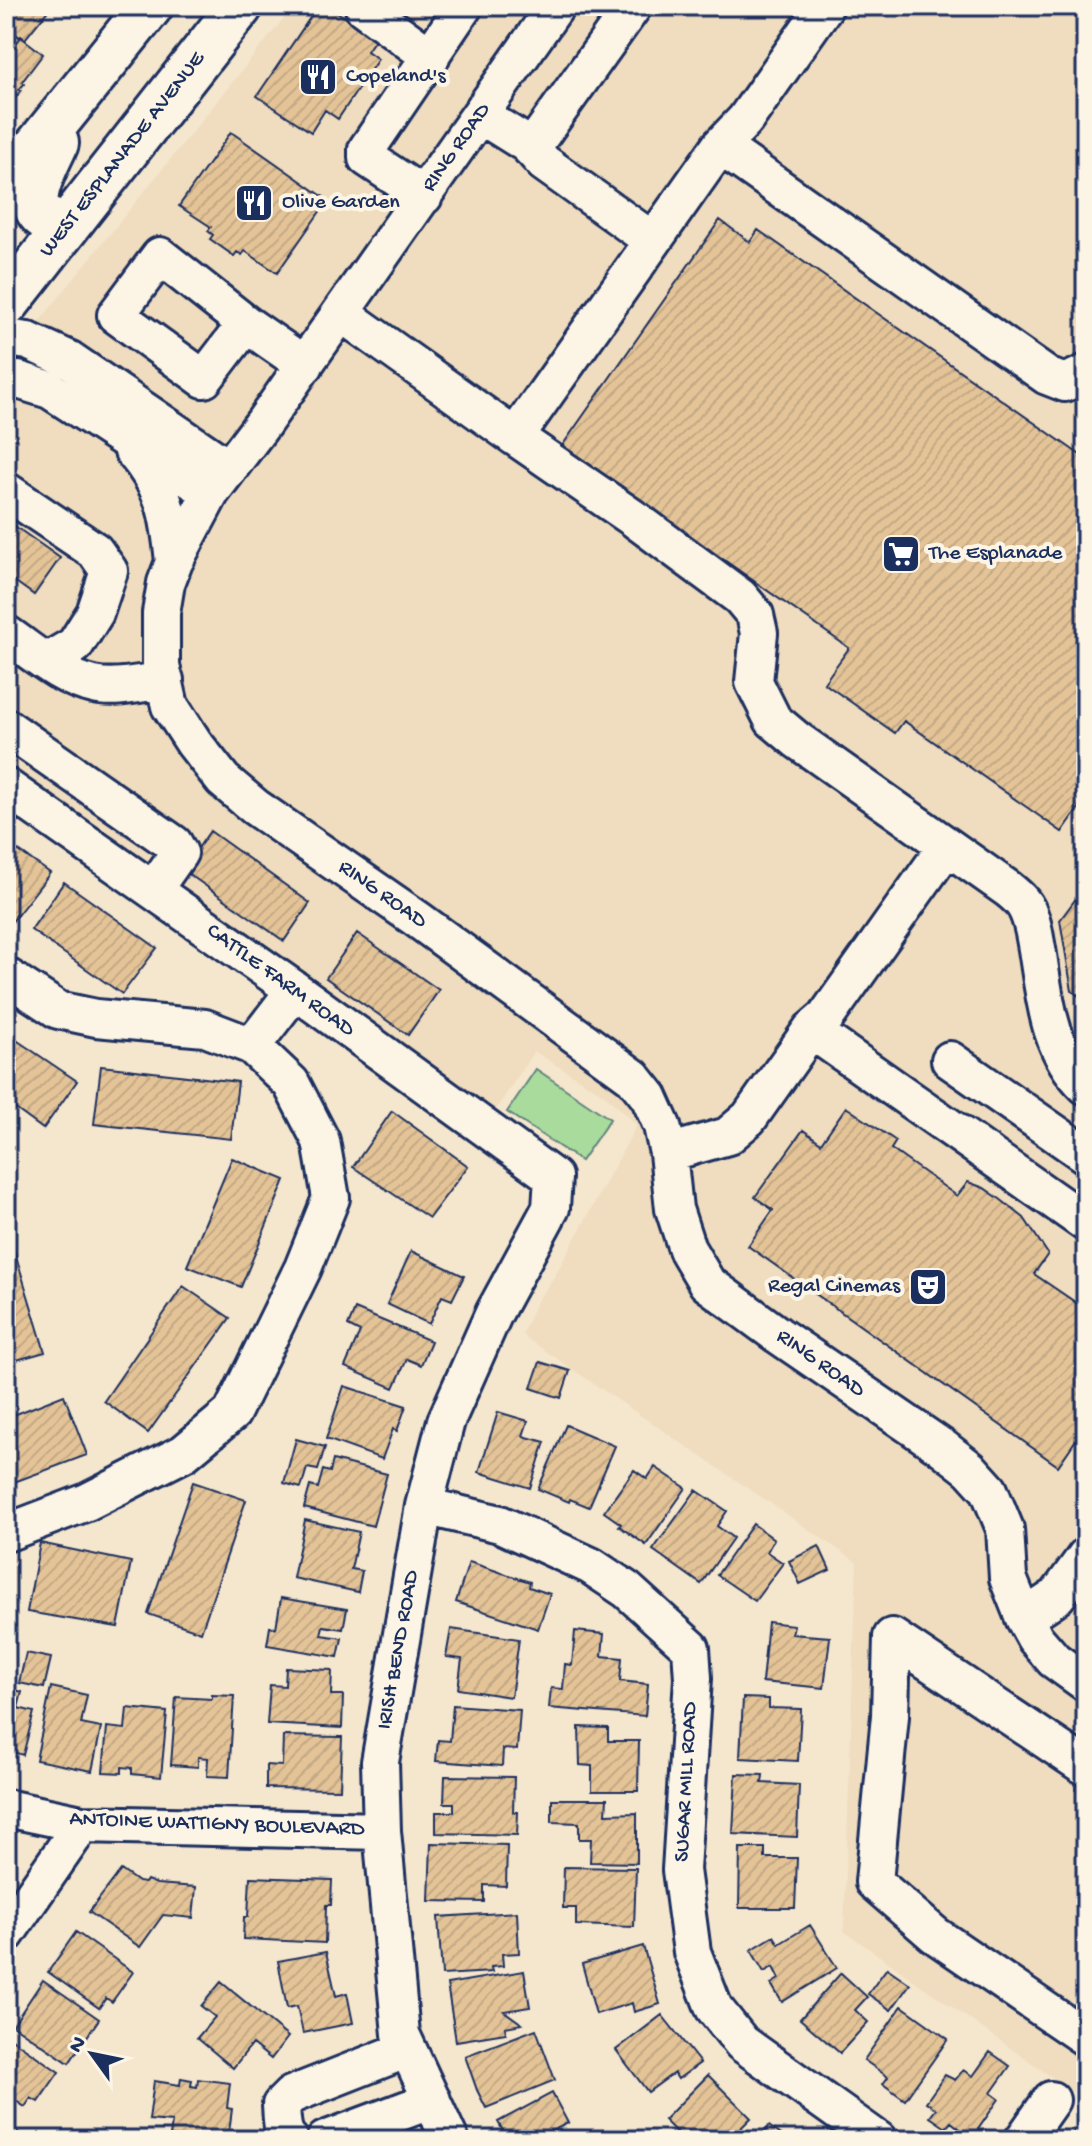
<svg xmlns="http://www.w3.org/2000/svg" width="1092" height="2146" font-family="'Gochi Hand',sans-serif">
<style>
.built{fill:#f0dcbe}
.pitch{fill:#a8db9c;stroke:#62857d;stroke-width:2}
.building{fill:url(#building-hatch);stroke:#1b2f5e;stroke-width:2}
.lines{fill:none;stroke-linecap:round;stroke-linejoin:round}
.minor-casing{stroke:#1b2f5e;stroke-width:42}
.major-casing{stroke:#1b2f5e;stroke-width:50}
.minor{stroke:#fcf5e5;stroke-width:36}
.major{stroke:#fcf5e5;stroke-width:44}
.labels{text-anchor:middle;dominant-baseline:central;stroke-width:8;stroke-linejoin:round;paint-order:stroke}
.poi-label{font-size:22px;fill:#1b2f5e;stroke:#fcf5e5;text-anchor:start}
.street-label{font-size:22px;fill:#1b2f5e;stroke:#fcf5e5}
</style>
<defs>
<pattern id="building-hatch" width="6" height="6" patternUnits="userSpaceOnUse" patternTransform="scale(2)"><rect width="6" height="6" fill="#e4c497"/><path d="M-1 1l2-2M0 6l6-6M5 7l2-2" fill="none" stroke="#c3a985"/></pattern>
</defs>
<rect width="100%" height="100%" fill="#f5e6ce"/>
<filter id="ink" filterUnits="userSpaceOnUse"><feTurbulence type="fractalNoise" baseFrequency=".0125" numOctaves="2"/><feDisplacementMap in="SourceGraphic" scale="16" xChannelSelector="R" yChannelSelector="G"/><feConvolveMatrix kernelMatrix="1 2 1 2 8 2 1 2 1" color-interpolation-filters="sRGB"/></filter>
<g filter="url(#ink)">
<path class="built" d="M294,6H1086V2101L844,1931L857,1562L522,1335L536,1303L556,1274L637,1125L605,1095L534,1051L495,1111L142,873L6,775V363Z"/>
<path class="pitch" d="M536,1069L610,1119L581,1161L507,1112Z"/>
<path class="building" d="M6,6H46L49,9L25,39L21,36L19,37L9,27L8,29L6,27Z
M328,6L376,38L367,51L378,59L338,119L325,110L311,132L257,96L316,9L322,13Z
M21,37L43,54L22,82L24,84L19,90L21,91L15,98L14,96L7,108L6,56Z
M231,132L328,200L277,273L245,251L242,255L237,252L234,256L210,239L213,235L208,231L211,227L179,206Z
M720,220L750,242L758,230L1086,459V798L1062,832L904,721L895,733L824,683L849,648L562,446Z
M6,520L60,558L34,595L6,575Z
M210,831L310,903L284,941L183,870Z
M6,842L50,873L11,923L6,920Z
M64,882L157,948L122,994L31,930Z
M1086,885V1001L1072,991L1060,920Z
M357,933L439,990L408,1035L326,978Z
M6,1033L77,1081L43,1129L6,1102Z
M101,1066L238,1082L231,1139L94,1124Z
M846,1107L896,1141L891,1149L957,1196L968,1182L984,1188L1000,1199L1024,1218L1048,1254L1034,1274L1081,1306L1086,1299V1430L1084,1428L1058,1466L748,1246L773,1210L755,1197L803,1130L821,1143Z
M392,1111L468,1166L429,1218L353,1167Z
M232,1158L285,1180L241,1287L187,1266Z
M6,1223L45,1352L6,1363Z
M411,1251L464,1276L452,1300L442,1296L429,1324L387,1304Z
M183,1286L230,1318L148,1433L104,1401Z
M355,1309L431,1341L421,1365L407,1359L394,1388L345,1367L360,1332L348,1326Z
M540,1362L570,1371L561,1398L531,1388Z
M344,1386L406,1406L397,1431L393,1429L382,1459L326,1439Z
M64,1395L87,1455L6,1485V1418Z
M498,1412L528,1421L523,1436L545,1442L530,1488L479,1472Z
M566,1425L615,1446L589,1507L570,1499L569,1502L538,1489Z
M296,1439L325,1447L318,1470L307,1468L301,1488L284,1483Z
M333,1460L387,1474L373,1526L304,1508L310,1486L318,1488L323,1470L330,1472Z
M655,1467L686,1488L646,1545L619,1526L621,1524L604,1512L634,1470L647,1479Z
M193,1482L246,1500L201,1632L148,1614Z
M696,1490L727,1511L717,1526L733,1538L701,1584L653,1550Z
M305,1520L359,1532L351,1569L362,1571L358,1592L293,1578Z
M753,1524L774,1539L767,1552L783,1563L755,1601L717,1575Z
M40,1543L131,1562L118,1627L27,1612Z
M819,1546L830,1570L800,1584L789,1561Z
M469,1562L530,1582L529,1587L550,1594L538,1629L456,1602Z
M281,1598L347,1609L343,1629L323,1626L321,1635L342,1638L338,1657L267,1645L270,1627L276,1628Z
M768,1622L794,1625L792,1634L830,1637L824,1688L762,1682Z
M451,1629L519,1639L511,1697L458,1689L462,1659L446,1657Z
M575,1631L604,1634L602,1656L622,1658L620,1681L648,1684L645,1716L549,1708L551,1688L563,1689L565,1664L572,1665Z
M26,1653L51,1658L44,1688L19,1683Z
M286,1668L332,1670L331,1695H343L342,1728L267,1724L270,1685L285,1686Z
M6,1687L22,1692L18,1708L34,1712L23,1755L6,1750Z
M51,1687L87,1695L81,1724L101,1728L92,1771L36,1760Z
M212,1695L234,1696L229,1777L207,1776L208,1758L198,1757V1767L171,1765L176,1697L212,1699Z
M743,1698L769,1699V1708L801,1709L798,1761L740,1758Z
M453,1705L520,1710L517,1750L503,1749L502,1766L436,1761L438,1740L450,1741Z
M127,1708L167,1712L161,1777L132,1774V1768L122,1767V1773L103,1772L107,1727L125,1729Z
M579,1727L608,1728V1741H639L638,1791H592V1766L580,1765Z
M283,1736L342,1737L340,1789L266,1788V1765L282,1766Z
M736,1774L763,1775L762,1783L799,1785L797,1837L733,1834Z
M445,1776L514,1777L513,1812H518L517,1835L436,1833V1812H454V1803H444Z
M552,1799H607L606,1814L637,1813V1863L590,1862L591,1839H579V1823L552,1822Z
M431,1843L507,1845L506,1886L484,1885V1902L429,1901Z
M740,1848H765V1858H797L795,1908H739Z
M564,1867L636,1868L634,1927L576,1925V1908H563Z
M121,1870L138,1882L145,1883L147,1880L157,1884L196,1887L193,1918L163,1915L140,1947L89,1912Z
M250,1877L332,1880L331,1905H326L325,1943L243,1939L244,1917H248Z
M517,1912L519,1953L502,1954L503,1966L491,1967L492,1972L442,1975L438,1917Z
M810,1925L837,1968L782,2002L771,1984L779,1979L773,1967L764,1972L751,1950L774,1936L779,1944Z
M76,1932L133,1972L112,2002L106,1998L99,2008L48,1972Z
M643,1946L660,2004L634,2012L632,2003L596,2014L582,1964Z
M326,1952L336,1996L347,1993L353,2023L303,2033L297,2006L287,2008L278,1961Z
M887,1968L910,1984L891,2010L868,1994Z
M524,1971L530,2007L504,2011L522,2024L505,2027L506,2033L456,2041L447,1984Z
M841,1973L867,1997L855,2010L868,2022L840,2053L800,2019Z
M43,1980L99,2019L69,2063L13,2025Z
M221,1982L288,2037L271,2059L252,2044L233,2068L197,2038L215,2017L201,2006Z
M902,2006L948,2039L905,2100L883,2084L888,2077L864,2060Z
M662,2015L700,2063L678,2079L674,2073L648,2092L616,2050Z
M536,2029L555,2080L486,2108L477,2090L465,2056Z
M6,2035L59,2072L38,2102L31,2098L25,2107L6,2094Z
M990,2052L1010,2066L991,2093L999,2099L972,2138L951,2122L946,2128L930,2117L936,2109L926,2102L945,2075L955,2080L963,2070L973,2076Z
M708,2075L751,2118L733,2136L726,2130L716,2140H684L664,2120Z
M181,2078L192,2080L191,2086L197,2087L198,2079L230,2083L227,2108L232,2109L228,2140H203L170,2136L172,2122L149,2120L154,2081L180,2085Z
M552,2093L568,2123L550,2132L554,2140H508L498,2122Z
M1086,2114V2140H1084L1073,2133Z
M769,2126L788,2140H759Z
M15,2130L28,2140H6V2133L11,2137Z"/>
<g class="lines">
<defs>
<path id="minor" d="M364,6V8L431,57
M556,6L264,422L211,492L174,562L166,583L161,613V666L170,706L194,743L223,780L255,807L417,919L633,1077L649,1097L662,1126L668,1153L674,1209L687,1249L707,1283L778,1335L943,1448L970,1469L989,1490L1005,1529L1008,1578L1024,1618L1035,1638L1054,1660L1086,1683
M825,6L745,120L720,146L515,437L636,520L740,597L755,615L759,633L754,682L773,720L797,740L1008,889C1013,893 1018,897 1022,902C1032,914 1034,933 1037,949C1045,998 1048,1050 1086,1086
M480,115L528,145L544,163L653,241
M720,146L1047,376L1065,383L1086,373
M531,149L633,6
M424,196L367,158V149L464,6
M341,313L515,437
M246,324L204,379L116,315L160,256L246,324L305,365
M6,338L28,341L70,360L228,468
M6,381L18,380L50,390L122,437L211,492
M133,451C165,489 169,513 174,562
M6,491L95,551L109,571L95,613L75,645L46,662
M6,634C34,653 61,678 94,685C114,690 144,683 165,680
M6,727L174,844L179,853L153,890
M6,787L295,990L553,1177L551,1208L494,1313L446,1421L424,1506L380,1762L382,1831L401,2034L450,2140
M6,976L58,1010L96,1018L205,1028L252,1046L291,1083L321,1141L331,1198L303,1268L232,1413L184,1453L87,1502L6,1533
M811,1030L1086,1223
M252,1046L295,990
M950,1060L1086,1155
M668,1153L728,1136L749,1118L811,1030L826,1017L947,846
M424,1506L500,1524L591,1566L627,1590L691,1648L693,1678L681,1870L692,1952L714,2008L742,2043L878,2140
M1024,1618L1057,1596L1086,1556
M892,1637L890,1716L874,1882L935,1935L1086,2038
M892,1637L1086,1767
M6,1808L82,1824L382,1831
M6,1934L82,1824
M290,2140C281,2132 282,2117 281,2105L291,2095L408,2049
M325,2140L432,2100
M1023,2140L1051,2100"/>
<path id="major" d="M56,143C43,173 12,221 68,223
M6,185L150,6
M6,304L240,6"/>
</defs>
<use href="#minor" class="minor-casing"/>
<use href="#major" class="major-casing"/>
<use href="#minor" class="minor"/>
<use href="#major" class="major"/>
</g>
</g>
<defs>
<symbol id="restaurant-square" viewBox="-11 -11 22 22"><rect x="-9" y="-9" width="18" height="18" rx="4" fill="#1b2f5e" stroke="#fcf5e5"/><path d="M-5-6h1v4h1v-4h1v4h1v-4h1v5L-1.5 .5V6h-2V.5L-5-1ZM5-6V6H3V1.5H1.5Q1.5-4 5-6Z" fill="#fff"/></symbol>
<symbol id="supermarket-square" viewBox="-11 -11 22 22"><rect x="-9" y="-9" width="18" height="18" rx="4" fill="#1b2f5e" stroke="#fcf5e5"/><path d="M-6-5.5h2.5l.6 2H6L4.5 2H-2.5L-4.4-4H-6ZM-1.5 3.2a1.3 1.3 0 1 0 .1 0ZM3 3.2a1.3 1.3 0 1 0 .1 0Z" fill="#fff"/></symbol>
<symbol id="theatre-square" viewBox="-11 -11 22 22"><rect x="-9" y="-9" width="18" height="18" rx="4" fill="#1b2f5e" stroke="#fcf5e5"/><path d="M-5-5.5Q0-4 5-5.5V0Q5 5 0 6Q-5 5-5 0ZM-3.3-2.5H-1v1.5H-3.3ZM1-2.5H3.3v1.5H1ZM-2.8 1Q0 5.5 2.8 1Z" fill="#fff"/></symbol>
</defs>
<g fill-rule="evenodd">
<use href="#restaurant-square" x="296" y="55" width="44" height="44"/>
<use href="#restaurant-square" x="232" y="181" width="44" height="44"/>
<use href="#supermarket-square" x="879" y="532" width="44" height="44"/>
<use href="#theatre-square" x="906" y="1265" width="44" height="44"/>
</g>
<g class="labels">
<g class="poi-label">
<text x="346" y="77">Copeland's</text>
<text x="282" y="203">Olive Garden</text>
<text x="929" y="554">The Esplanade</text>
<text x="900" y="1287" text-anchor="end">Regal Cinemas</text>
</g>
<g class="street-label">
<text transform="translate(457 148) rotate(-55)">RING ROAD</text>
<text transform="translate(123 155) rotate(-52)">WEST ESPLANADE AVENUE</text>
<text transform="translate(382 895) rotate(35)">RING ROAD</text>
<text transform="translate(280 981) rotate(36)">CATTLE FARM ROAD</text>
<text transform="translate(820 1364) rotate(35)">RING ROAD</text>
<text transform="translate(399 1650) rotate(-80)">IRISH BEND ROAD</text>
<text transform="translate(687 1782) rotate(-87)">SUGAR MILL ROAD</text>
<text transform="translate(217 1825) rotate(2)">ANTOINE WATTIGNY BOULEVARD</text>
</g>
</g>
<rect width="1092" height="2146" fill="none" stroke="#fcf5e5" stroke-width="32"/>
<rect x="16" y="16" width="1060" height="2114" fill="none" stroke="#1b2f5e" stroke-width="3" filter="url(#ink)"/>
<g transform="translate(92 2054) rotate(303)" stroke="#fcf5e5" stroke-width="6" paint-order="stroke">
<path d="M0-6L14 30L0 20L-14 30Z" fill="#1b2f5e"/>
<text y="-12" font-size="22" font-weight="bold" text-anchor="middle" fill="#1b2f5e">N</text>
</g>
</svg>
